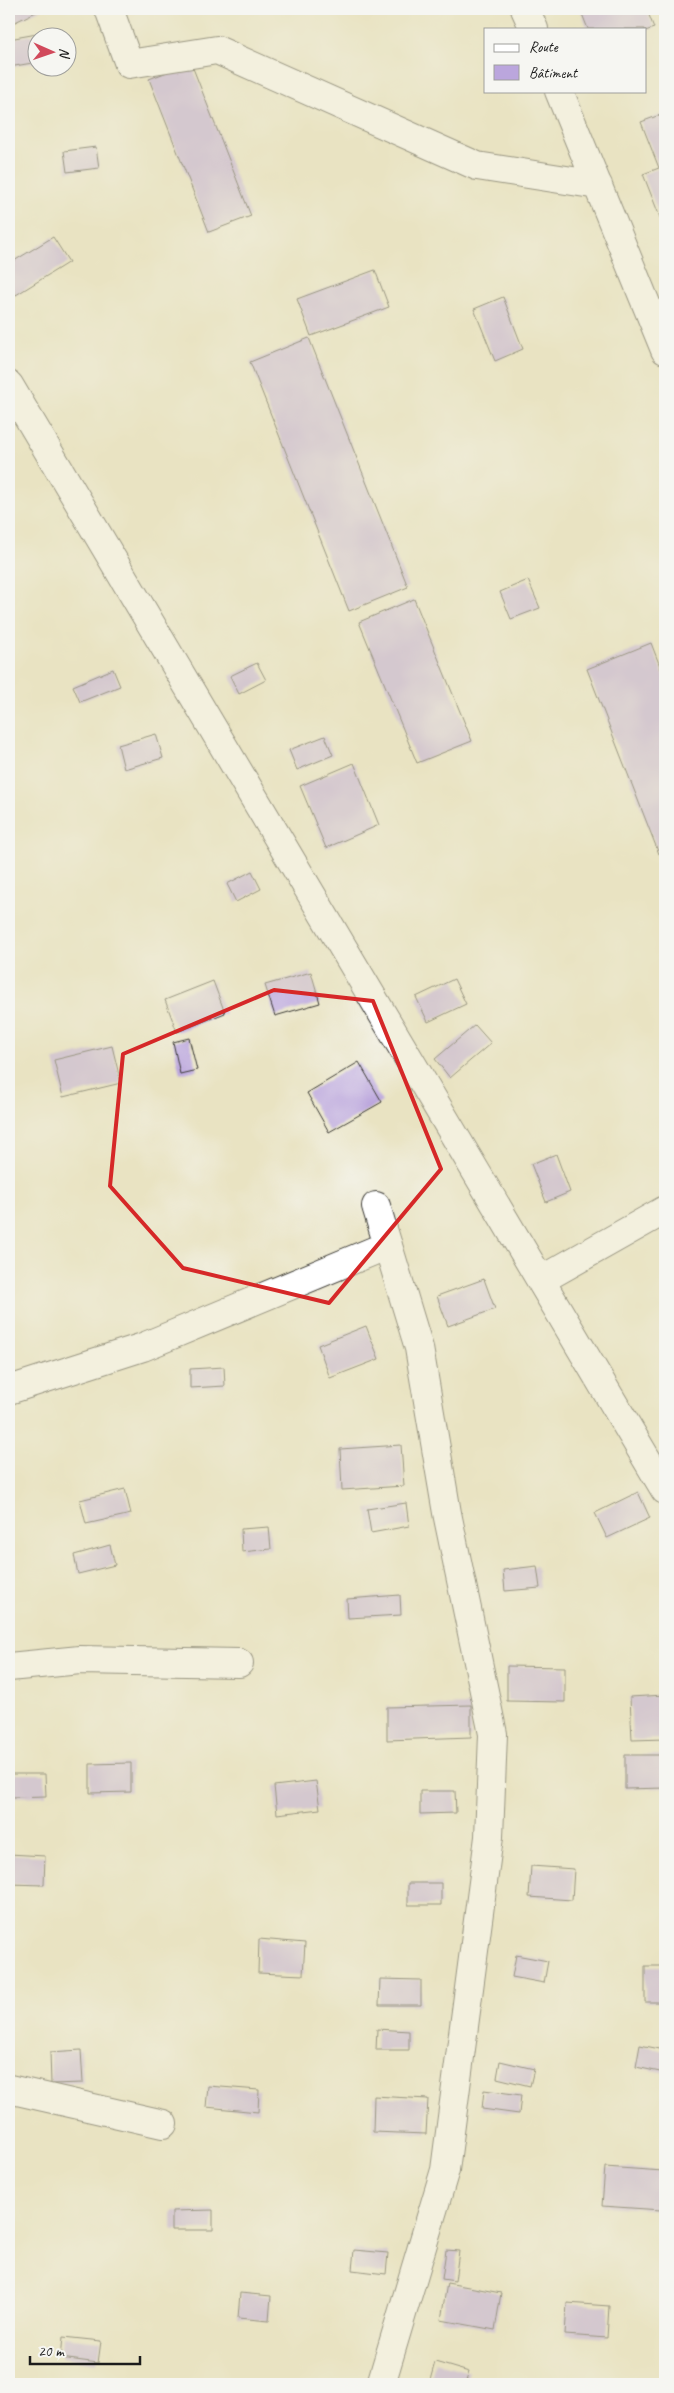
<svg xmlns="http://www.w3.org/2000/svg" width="674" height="2393" font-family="Caveat,sans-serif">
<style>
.building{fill:#bba6dd}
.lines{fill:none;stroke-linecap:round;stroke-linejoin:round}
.minor-casing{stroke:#3b3a35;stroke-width:30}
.minor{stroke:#fff;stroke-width:28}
.marked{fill:none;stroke:#d62828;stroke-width:4;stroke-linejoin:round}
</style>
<rect width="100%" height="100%" fill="#f6f6f2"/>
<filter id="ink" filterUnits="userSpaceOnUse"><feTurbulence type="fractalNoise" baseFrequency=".02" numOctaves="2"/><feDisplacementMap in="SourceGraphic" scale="10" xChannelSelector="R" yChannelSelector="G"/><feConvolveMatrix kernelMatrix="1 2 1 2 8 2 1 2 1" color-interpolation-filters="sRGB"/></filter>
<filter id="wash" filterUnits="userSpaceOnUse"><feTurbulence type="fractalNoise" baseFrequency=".0096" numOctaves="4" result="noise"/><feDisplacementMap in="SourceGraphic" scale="20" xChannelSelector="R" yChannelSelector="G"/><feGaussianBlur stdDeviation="1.12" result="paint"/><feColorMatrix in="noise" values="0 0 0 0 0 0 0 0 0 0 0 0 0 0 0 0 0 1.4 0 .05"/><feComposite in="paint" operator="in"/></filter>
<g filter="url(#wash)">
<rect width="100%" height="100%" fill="#e9e3c2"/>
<g id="blocks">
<path class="building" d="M9,9H42L9,25Z
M580,9H650L647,10L654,28L645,31V29H588Z
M37,34L38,62L9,67V39Z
M191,63L251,216L209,232L149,79Z
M665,113V230L643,174L659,168L641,122Z
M96,147L99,168L67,172L64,151Z
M53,237L69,262L16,295L9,284V264Z
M375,270L389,307L311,336L297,299Z
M503,297L523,349L495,361L474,309Z
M309,338L408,587L349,611L250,362Z
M528,580L540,608L511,619L500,592Z
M414,599L472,741L417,763L359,622Z
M651,643L665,679V852L659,854L587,669Z
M257,663L266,680L239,694L230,676Z
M113,669L120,686L80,702L73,686Z
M156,734L163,758L124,769L118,745Z
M325,736L333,755L297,770L289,750Z
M354,763L379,825L326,848L300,786Z
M252,871L261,889L236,902L227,884Z
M311,972L320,1003L275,1016L265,985Z
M454,979L466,1004L428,1022L416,997Z
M213,981L225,1013L177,1032L165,1000Z
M475,1025L491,1043L450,1078L435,1059Z
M189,1038L197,1070L180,1074L173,1042Z
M112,1046L121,1083L63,1097L54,1060Z
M359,1062L382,1102L329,1132L307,1093Z
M556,1154L570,1192L546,1202L531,1164Z
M484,1279L495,1309L448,1326L437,1296Z
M366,1326L379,1359L330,1378L318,1345Z
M224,1367L225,1386L190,1388V1369Z
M401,1445L404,1486L342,1490L340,1449Z
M125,1489L131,1514L86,1524L80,1500Z
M638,1492L650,1518L607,1538L595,1513Z
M406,1503L409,1526L371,1533L367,1509Z
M269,1527L271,1549L242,1552L241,1529Z
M110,1545L115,1565L78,1574L74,1555Z
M537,1566L540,1588L505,1591L503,1570Z
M400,1595L401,1615L348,1618L347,1599Z
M507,1666L565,1667V1702L507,1701Z
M665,1695V1739L632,1740L630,1697Z
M471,1705V1737L387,1740V1707Z
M625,1755H665V1788L625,1789Z
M131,1763V1792L90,1793V1764Z
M11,1774H45L46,1796L11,1797Z
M316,1781L320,1809L277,1814L274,1786Z
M420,1791H455L456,1813L420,1814Z
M9,1854L45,1856L44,1885L9,1884Z
M531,1866L574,1869L572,1900L529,1897Z
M408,1883H441V1905H408Z
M259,1939L305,1943L303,1975L258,1973Z
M516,1955L548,1961L544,1983L512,1977Z
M645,1966H665V2002H645Z
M380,1979L421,1980V2005H379Z
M377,2029L409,2031V2050H376Z
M640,2045L665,2050V2073L636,2067Z
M81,2050L83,2083L51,2084L50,2052Z
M500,2061L534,2069L530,2086L497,2078Z
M208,2086L259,2090L258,2112L206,2107Z
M484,2090L521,2095L519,2114L482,2109Z
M374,2096L428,2099L426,2134L373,2132Z
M605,2167L663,2171L661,2210L602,2206Z
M213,2210V2230H172V2211Z
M354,2250L388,2253L386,2274L352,2270Z
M446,2250L459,2251L455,2281L442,2279Z
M447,2283L501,2293L495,2330L441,2320Z
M240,2293L271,2296L269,2321L238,2318Z
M567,2303L609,2306L607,2338L565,2335Z
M63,2337L101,2341L98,2363L61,2358Z
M435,2362L469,2372L465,2384H429Z"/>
</g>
</g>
<g filter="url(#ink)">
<use href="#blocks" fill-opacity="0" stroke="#3b3a35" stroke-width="1"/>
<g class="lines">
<defs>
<path id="minor" d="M109,9L129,64L217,50L477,166L598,185
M525,9L534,29
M559,91L665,350
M9,385L665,1490
M376,1206L419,1348L447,1513L493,1734L489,1837L445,2170L381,2384
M541,1280L665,1210
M9,1390L143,1347L388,1245
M9,1667L80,1660L239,1663
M9,2089L163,2124"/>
</defs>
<use href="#minor" class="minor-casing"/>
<use href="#minor" class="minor"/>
</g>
</g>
<path d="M0 0H674V2393H0ZM274,990L373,1001L441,1169L329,1303L183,1268L110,1186L123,1054Z" fill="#e9e3c2" fill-opacity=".55" fill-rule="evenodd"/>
<path class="marked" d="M274,990L373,1001L441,1169L329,1303L183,1268L110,1186L123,1054Z"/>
<rect width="674" height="2393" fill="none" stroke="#f6f6f2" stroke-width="30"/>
<rect x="484" y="28" width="162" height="65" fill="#f6f6f2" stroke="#9f9f9c"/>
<rect x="494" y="44" width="25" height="8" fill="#ffffff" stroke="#9f9f9c"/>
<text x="529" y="52" font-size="15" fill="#1c1c1c">Route</text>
<rect x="494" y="65" width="25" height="15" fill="#bba6dd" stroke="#9f9f9c"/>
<text x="529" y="78" font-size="15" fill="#1c1c1c">Bâtiment</text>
<g transform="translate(52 52) rotate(92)"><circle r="24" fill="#f6f6f2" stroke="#9f9f9c"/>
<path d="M0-4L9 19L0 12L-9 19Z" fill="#d1495b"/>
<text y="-8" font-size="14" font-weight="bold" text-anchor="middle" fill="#1c1c1c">N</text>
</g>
<path d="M30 2356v8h110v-8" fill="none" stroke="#1c1c1c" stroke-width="2.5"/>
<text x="38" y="2356" font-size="15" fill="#1c1c1c" stroke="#f6f6f2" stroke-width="4" paint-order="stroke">20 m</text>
</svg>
